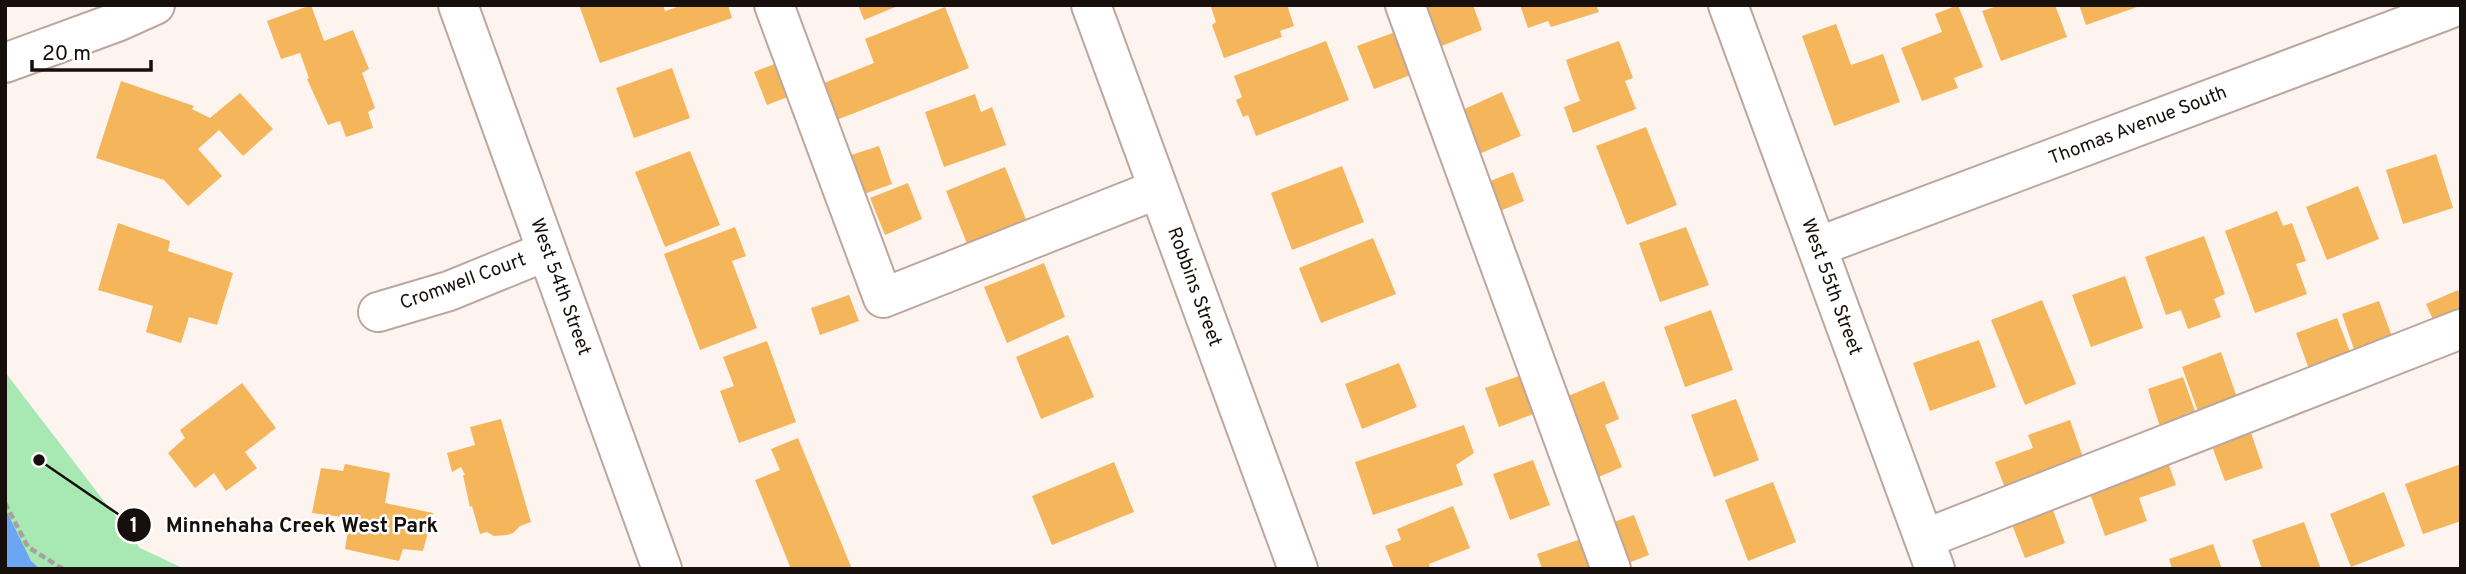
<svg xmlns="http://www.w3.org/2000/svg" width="2466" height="574" font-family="Overpass,sans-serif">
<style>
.green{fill:#a8e8b3}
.water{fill:#6ca5f3}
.building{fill:#f4b55b}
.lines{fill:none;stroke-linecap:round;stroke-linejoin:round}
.minor-casing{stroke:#bda69e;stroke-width:42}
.path{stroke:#a9a19d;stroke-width:4.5;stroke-dasharray:7 3.5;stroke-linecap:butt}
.minor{stroke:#fff;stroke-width:38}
.labels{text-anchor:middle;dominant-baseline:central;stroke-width:5;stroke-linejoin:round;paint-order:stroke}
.street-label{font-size:19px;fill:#170f0c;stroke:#fff}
.leader{fill:none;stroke:#170f0c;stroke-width:2.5}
.callout-dot{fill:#170f0c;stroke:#fff;stroke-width:2.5}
.mark-label{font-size:21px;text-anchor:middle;font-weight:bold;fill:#fff}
.callout-label{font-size:21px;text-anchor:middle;font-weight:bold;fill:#170f0c;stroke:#fff;stroke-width:5;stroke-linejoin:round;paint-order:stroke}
</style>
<rect width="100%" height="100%" fill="#fdf4f0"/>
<path class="green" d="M5,372L140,548L185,569H5Z"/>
<path class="water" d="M5,508L31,561L40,569H5Z"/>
<path class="building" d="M311,5L324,41L353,30L369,69L362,73L375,108L368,112L373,128L346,137L340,121L328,125L307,79L309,78L300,53L281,59L267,21Z
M579,5H663L665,11L683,5H728L732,18L600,63Z
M858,5H900L864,20Z
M1215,5H1287L1294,26L1280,31L1282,37L1224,58L1212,25L1216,22L1211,7Z
M1422,5H1473L1482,30L1439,47Z
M1520,5H1596L1599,12L1551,27L1548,21L1528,28Z
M1958,5L1983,67L1954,78L1958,88L1922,101L1901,48L1942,32L1935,14Z
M2000,5H2055L2067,37L2001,61L1982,11Z
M2079,5H2140V6L2086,25Z
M945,7L969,68L834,121L819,85L874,63L865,39Z
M1836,24L1851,65L1883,54L1900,102L1834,126L1802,36Z
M1398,31L1413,74L1374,89L1357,46Z
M1326,41L1349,100L1256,136L1248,115L1243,117L1236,100L1242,97L1234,76Z
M1619,41L1633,78L1625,81L1636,109L1573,133L1564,107L1580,101L1566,60Z
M777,63L788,97L767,105L754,72Z
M672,68L690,118L634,138L616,88Z
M121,81L194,106L192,109L210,118L240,93L273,129L243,156L219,130L198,149L222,176L188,206L164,180L96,158Z
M1502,92L1521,136L1479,154L1460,111Z
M975,94L981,112L992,107L1006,145L944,167L925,112Z
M1646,127L1677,205L1627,225L1596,146Z
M879,146L892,184L856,197L842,158Z
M690,151L720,225L665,247L635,172Z
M2436,154L2453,208L2403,224L2386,170Z
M1342,166L1364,222L1292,250L1271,193Z
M1005,167L1027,222L968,246L946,191Z
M1513,172L1524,201L1500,211L1488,182Z
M908,183L922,219L885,235L870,198Z
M2358,186L2379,239L2327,260L2306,207Z
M2277,211L2283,226L2292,223L2306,261L2296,264L2307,294L2255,313L2225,231Z
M118,223L170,241L168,251L233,273L217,325L189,317L181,343L146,332L153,306L98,290Z
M735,227L746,256L732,261L757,328L700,350L664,254Z
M1686,227L1709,285L1660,302L1639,243Z
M2204,236L2225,294L2214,299L2221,317L2188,329L2181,310L2166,315L2145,257Z
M1373,238L1396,294L1321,323L1299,268Z
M1044,263L1065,317L1007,343L984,287Z
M2125,276L2143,328L2091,347L2072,295Z
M2458,290L2461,297V315L2436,326L2426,304Z
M849,295L859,321L820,335L811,308Z
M2042,300L2076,384L2025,405L1991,320Z
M2379,301L2394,342L2356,355L2342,314Z
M1711,310L1733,370L1685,387L1664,327Z
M2337,318L2352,357L2310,372L2296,333Z
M1068,335L1094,397L1041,419L1016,357Z
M1979,340L1996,387L1930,411L1913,363Z
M767,341L796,422L739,443L720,391L734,386L723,357Z
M2221,352L2238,400L2199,414L2182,367Z
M1399,363L1417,407L1362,429L1345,384Z
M1522,375L1536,413L1499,427L1485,388Z
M2183,377L2197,417L2161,430L2148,389Z
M1604,381L1619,419L1605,425L1622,467L1594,479L1561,399Z
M242,383L276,428L245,452L257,468L226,491L214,473L195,488L168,453L185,438L180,430Z
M1736,399L1759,460L1714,477L1691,415Z
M501,419L531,522L520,526L513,533L507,535L494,536L487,532L480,534L472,506L470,507L463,475H465L461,467L452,472L447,453L475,445L470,427Z
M2070,420L2084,460L2005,488L1995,462L2033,448L2028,435Z
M1464,425L1474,453L1456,465L1463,485L1373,515L1355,462Z
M2249,427L2263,468L2225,481L2210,441Z
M798,438L852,569H791L755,480L780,470L771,449Z
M2166,457L2176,485L2139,498L2147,521L2105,536L2087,485Z
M1533,460L1550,505L1510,520L1493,474Z
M1114,462L1134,512L1052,545L1032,496Z
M345,464L390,473L385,503L433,513L423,551L403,549L399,561L345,549L350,518L312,513L321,468L343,471Z
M2461,464V521L2423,534L2405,484Z
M1773,482L1796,542L1748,561L1725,500Z
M2384,492L2405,546L2351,567L2330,514Z
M2050,502L2065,543L2025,558L2009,517Z
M1453,506L1470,548L1429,564L1430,569H1394L1385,546L1401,540L1397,529Z
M1634,515L1649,555L1623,565L1608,524Z
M2304,522L2321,569H2262L2252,540Z
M1584,538L1594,569H1542L1537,554Z
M2213,544L2222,569H2172L2169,559Z"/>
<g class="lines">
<defs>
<path id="minor" d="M458,5L662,569
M774,5L883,298L1158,189
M1091,5L1298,569
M1405,5L1611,569
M1728,5L1935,569
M5,63L117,22L155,5
M1817,247L2460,5
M378,312L449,291L547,251
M1924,539L2461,329"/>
</defs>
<use href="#minor" class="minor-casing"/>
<path class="path" d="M5,503L28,547L63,569"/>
<use href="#minor" class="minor"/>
</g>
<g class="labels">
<g class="street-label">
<text transform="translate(2138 126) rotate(-21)">Thomas Avenue South</text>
<text transform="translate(463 282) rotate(-20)">Cromwell Court</text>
<text transform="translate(560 287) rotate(70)">West 54th Street</text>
<text transform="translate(1194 287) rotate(70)">Robbins Street</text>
<text transform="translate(1831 287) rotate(70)">West 55th Street</text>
</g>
</g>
<path class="leader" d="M39 460L134 525"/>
<g class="callout-dot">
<circle cx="39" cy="460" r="7"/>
<circle cx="134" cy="525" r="18"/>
</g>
<g class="mark-label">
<text x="134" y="532">1</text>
</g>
<g class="callout-label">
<text x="302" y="532">Minnehaha Creek West Park</text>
</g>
<rect width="2466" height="574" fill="none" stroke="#170f0c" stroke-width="14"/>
<path d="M32 60v10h119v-10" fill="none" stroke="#170f0c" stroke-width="3.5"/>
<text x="42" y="60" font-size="21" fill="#170f0c" stroke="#ffffff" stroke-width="5" paint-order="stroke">20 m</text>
</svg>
